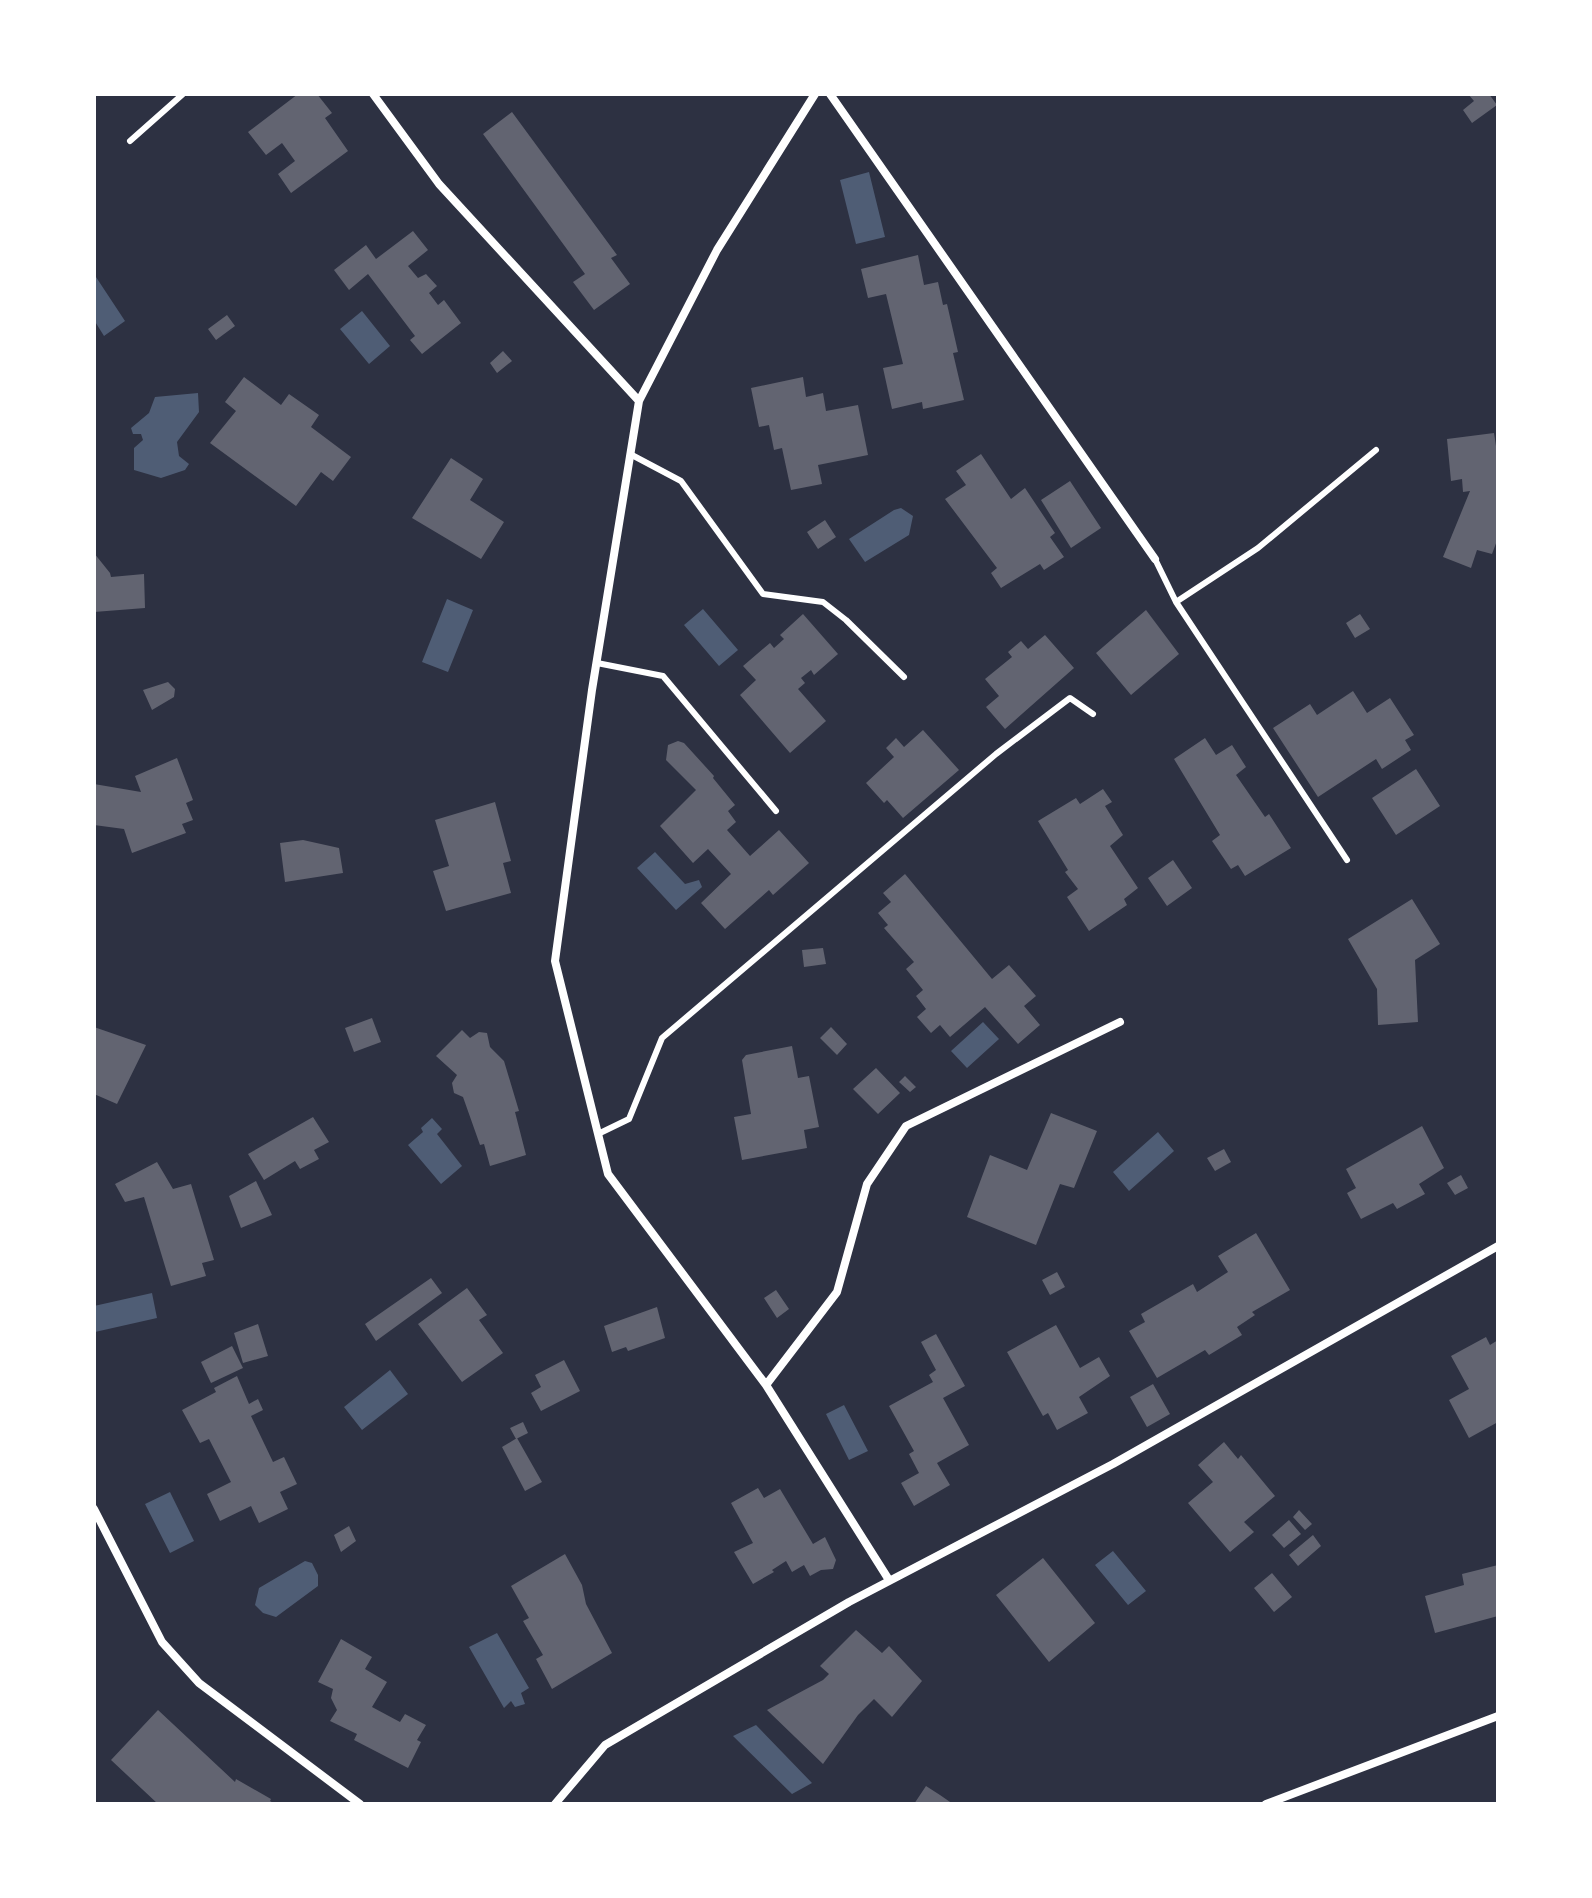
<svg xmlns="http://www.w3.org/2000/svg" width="1592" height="1898" font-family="'Public Sans',sans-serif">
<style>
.water{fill:#4f5d75}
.building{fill:#626471}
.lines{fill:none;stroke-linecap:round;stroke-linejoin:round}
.service{stroke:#fff;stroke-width:6}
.minor{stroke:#fff;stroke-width:8}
</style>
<rect width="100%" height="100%" fill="#2d3142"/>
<path class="water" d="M869,172L885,237L856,244L840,180Z
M94,274L125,321L104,336L94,320Z
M362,311L390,346L369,364L340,329Z
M198,393L199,412L177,442L179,456L189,464L185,470L161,478L134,470V448L143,440L141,434H133L131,428L149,413L155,397Z
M901,508L913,516L909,535L865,562L849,539L894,510Z
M447,599L473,610L448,672L422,662Z
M703,609L738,650L719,666L684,625Z
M655,852L685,884L699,880L702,887L676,910L637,868Z
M983,1022L999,1039L967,1068L951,1051Z
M432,1118L442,1129L437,1134L462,1166L441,1184L408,1145L423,1132L421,1128Z
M1158,1132L1174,1151L1129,1191L1113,1172Z
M152,1293L157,1318L95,1332L94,1306Z
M390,1370L408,1394L362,1430L344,1407Z
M844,1405L868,1451L849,1460L826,1414Z
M170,1492L194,1541L170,1553L145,1504Z
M1113,1551L1146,1591L1128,1605L1095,1565Z
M305,1561L312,1563L318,1575V1586L276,1617L263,1613L255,1605L259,1588Z
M497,1633L529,1688L521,1693L525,1704L515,1707L511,1701L504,1708L469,1647Z
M756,1725L812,1783L792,1794L733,1736Z"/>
<path class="building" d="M298,94H317L332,113L325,118L348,151L291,193L278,174L295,161L282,143L266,155L248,132Z
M1468,94H1489L1497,105L1472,123L1463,110L1474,101Z
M512,112L617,255L611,258L630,284L594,310L573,282L585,274L483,134Z
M413,231L428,250L408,266L418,278L426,274L437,286L429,293L438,305L444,300L461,323L422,354L410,340L415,336L368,274L349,290L334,270L366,245L376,259Z
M918,255L924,285L938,282L943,305L947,304L958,352L953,353L964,400L923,409L922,402L892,409L883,368L903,364L886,294L868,298L861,269Z
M227,315L235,326L216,340L208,329Z
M503,351L512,361L497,373L490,363Z
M244,377L281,405L289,394L319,415L311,427L351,457L333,481L321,472L296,506L210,443L236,411L225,402Z
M803,377L806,397L823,393L826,411L858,405L868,455L818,465L822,484L791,490L782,448L774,450L769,425L759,427L751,388Z
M1494,433L1498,459V538L1492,554L1477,550L1471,568L1443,557L1470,491L1463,492L1462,479L1451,481L1447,439Z
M981,454L1011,499L1025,488L1055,533L1050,537L1064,557L1044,570L1040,564L1001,588L991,573L997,568L945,499L966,485L956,471Z
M451,458L483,479L470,500L504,522L481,559L412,518Z
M1070,481L1101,528L1071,548L1041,500Z
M825,520L836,537L818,549L807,532Z
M94,553L110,573L111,577L144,574L145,608L94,612Z
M1146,610L1179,654L1131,695L1096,653Z
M803,614L838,654L814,675L811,670L801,678L805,683L798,689L826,721L790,753L740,695L756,680L743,666L770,643L774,648L784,639L780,635Z
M1360,614L1370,629L1355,638L1346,623Z
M1045,635L1074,668L1005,729L986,707L999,696L985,679L1012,657L1008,652L1021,641L1028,649Z
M168,682L175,689L174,697L152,710L143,690Z
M1353,691L1367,713L1390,698L1414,735L1405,740L1411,750L1382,769L1376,759L1318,797L1273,728L1310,704L1317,715Z
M923,730L959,770L903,818L887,800L884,803L866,783L894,757L886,748L896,738L904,747Z
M1205,738L1216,755L1232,745L1246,767L1236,775L1265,817L1269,814L1291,848L1245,876L1238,865L1231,869L1212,841L1220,835L1174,759Z
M678,741L684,743L714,776L713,778L735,805L728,811L736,822L727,830L750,856L779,830L809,863L773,895L769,890L725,929L701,903L731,874L708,849L693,863L660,826L696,790L666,760L668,745Z
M177,758L193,800L186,803L193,820L182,824L186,833L132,853L124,829L94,825V784L141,792L135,776Z
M1416,769L1440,806L1396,835L1372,798Z
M1103,789L1112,802L1105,806L1123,835L1110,846L1138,888L1124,899L1127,905L1089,931L1067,897L1078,889L1065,872L1068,870L1038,821L1076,798L1080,804Z
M495,802L511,861L503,863L511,893L446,911L433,871L449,866L435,820Z
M303,840L339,848L343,873L285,882L280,843Z
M1173,860L1192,888L1167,906L1148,878Z
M905,874L992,979L1009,965L1036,996L1024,1006L1040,1025L1018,1044L985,1007L950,1037L940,1025L931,1033L917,1017L926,1009L916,996L923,990L906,969L914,962L884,928L888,925L878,913L891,902L883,893Z
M1412,899L1440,944L1415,960L1418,1022L1378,1025L1377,989L1348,939Z
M823,948L826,964L804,967L802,950Z
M372,1018L381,1042L354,1052L345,1028Z
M94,1027L146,1045L117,1104L94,1094Z
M831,1027L847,1044L837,1055L820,1038Z
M462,1030L470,1038L479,1032L487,1033L490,1047L504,1061L519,1111L515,1112L526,1155L490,1166L484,1144L480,1145L463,1097L454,1093L452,1083L457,1075L436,1056Z
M792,1046L798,1078L809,1076L819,1127L804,1130L807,1148L742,1160L734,1117L751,1114L742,1060L746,1055Z
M876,1068L900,1093L878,1114L853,1089Z
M905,1076L916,1087L910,1092L899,1082Z
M1051,1113L1097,1131L1074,1188L1060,1184L1036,1245L967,1217L990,1155L1027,1170Z
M313,1117L329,1142L314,1150L319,1159L300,1169L295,1161L264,1180L248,1154Z
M1422,1126L1444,1168L1419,1184L1425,1194L1397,1209L1393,1203L1361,1219L1347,1193L1356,1188L1346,1169Z
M1224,1149L1231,1162L1215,1171L1207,1158Z
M157,1162L173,1189L191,1184L214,1260L202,1263L206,1276L171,1286L144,1197L125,1202L115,1184Z
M1461,1175L1468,1188L1455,1195L1447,1183Z
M256,1181L272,1215L241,1228L229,1196Z
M1256,1233L1290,1290L1252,1312L1255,1315L1237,1327L1242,1335L1209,1355L1205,1350L1157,1378L1129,1331L1145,1322L1141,1314L1193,1284L1197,1292L1228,1272L1218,1256Z
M1057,1272L1065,1287L1050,1295L1042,1280Z
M431,1278L442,1293L376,1341L365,1324Z
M467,1288L487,1315L479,1320L503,1353L462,1382L418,1324Z
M776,1290L789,1309L777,1318L764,1298Z
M657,1307L665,1338L628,1351L626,1347L612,1352L604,1326Z
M258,1324L268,1356L243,1363L234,1333Z
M1056,1325L1080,1368L1099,1357L1110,1376L1079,1397L1088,1413L1057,1430L1048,1413L1043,1416L1007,1352Z
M936,1334L965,1386L943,1398L969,1445L937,1463L950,1485L914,1506L901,1483L919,1473L909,1454L914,1451L889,1406L933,1382L929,1375L936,1370L921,1342Z
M1486,1337L1490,1345L1498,1340V1422L1469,1438L1449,1400L1469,1389L1451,1356Z
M232,1346L243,1368L211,1383L201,1362Z
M564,1360L580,1391L541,1411L531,1393L541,1387L535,1375Z
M237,1376L249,1404L258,1399L263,1410L251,1416L273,1462L284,1457L297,1484L280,1492L288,1509L259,1523L251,1506L220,1521L207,1494L231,1482L209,1439L200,1443L182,1410L216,1392L214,1388Z
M1153,1384L1170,1414L1147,1427L1130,1397Z
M523,1422L528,1433L516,1439L510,1428Z
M517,1438L542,1482L525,1491L502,1447Z
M1224,1442L1238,1459L1241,1455L1275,1496L1244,1522L1254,1532L1230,1552L1188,1503L1213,1482L1198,1465Z
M758,1488L764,1498L780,1489L813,1544L825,1537L836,1560L833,1569L821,1570L810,1576L804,1565L792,1572L786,1561L772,1570L774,1572L753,1584L734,1552L753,1543L731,1503Z
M1299,1510L1312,1524L1305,1530L1293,1517Z
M1289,1520L1301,1534L1284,1548L1272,1535Z
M349,1526L356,1541L341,1552L334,1535Z
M1313,1535L1321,1546L1298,1566L1289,1555Z
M565,1554L582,1585L586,1604L612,1653L552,1689L536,1659L543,1655L523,1621L529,1618L511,1586Z
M1043,1558L1095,1623L1049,1662L996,1595Z
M1498,1565V1616L1435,1633L1425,1596L1464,1585L1462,1574Z
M1272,1573L1292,1597L1274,1612L1254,1588Z
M856,1630L882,1653L889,1646L922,1681L892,1717L874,1699L858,1715L823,1764L767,1710L823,1680L829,1674L820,1666Z
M341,1639L372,1657L365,1669L387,1682L372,1707L400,1722L405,1714L426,1725L417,1740L421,1742L408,1768L354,1740L357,1734L330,1721L337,1710L331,1698L333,1689L318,1682Z
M158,1710L235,1782L236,1779L271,1799L270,1801L275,1804H158L111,1760Z
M926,1786L940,1795L953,1804H914Z"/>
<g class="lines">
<path class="service" d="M130,141L183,94
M630,454L681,481L763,594L823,602L846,620L904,677
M1155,559L1176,602L1347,860
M1176,602L1258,548L1376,450
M597,663L663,676L776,811
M598,1134L629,1119L662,1038L996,754L1070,698L1093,714"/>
<path class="minor" d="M373,94L439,184L639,401
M815,94L717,250L639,401L592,690L555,961L608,1174L766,1385L889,1580
M830,94L1155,559
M766,1385L837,1292L867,1184L906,1126L1120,1022
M94,1509L162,1642L199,1683L360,1804
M555,1804L605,1745L849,1602L1113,1464L1498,1246
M1266,1804L1498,1716"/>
</g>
<rect width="1592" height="1898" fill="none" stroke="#ffffff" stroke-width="192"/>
</svg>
